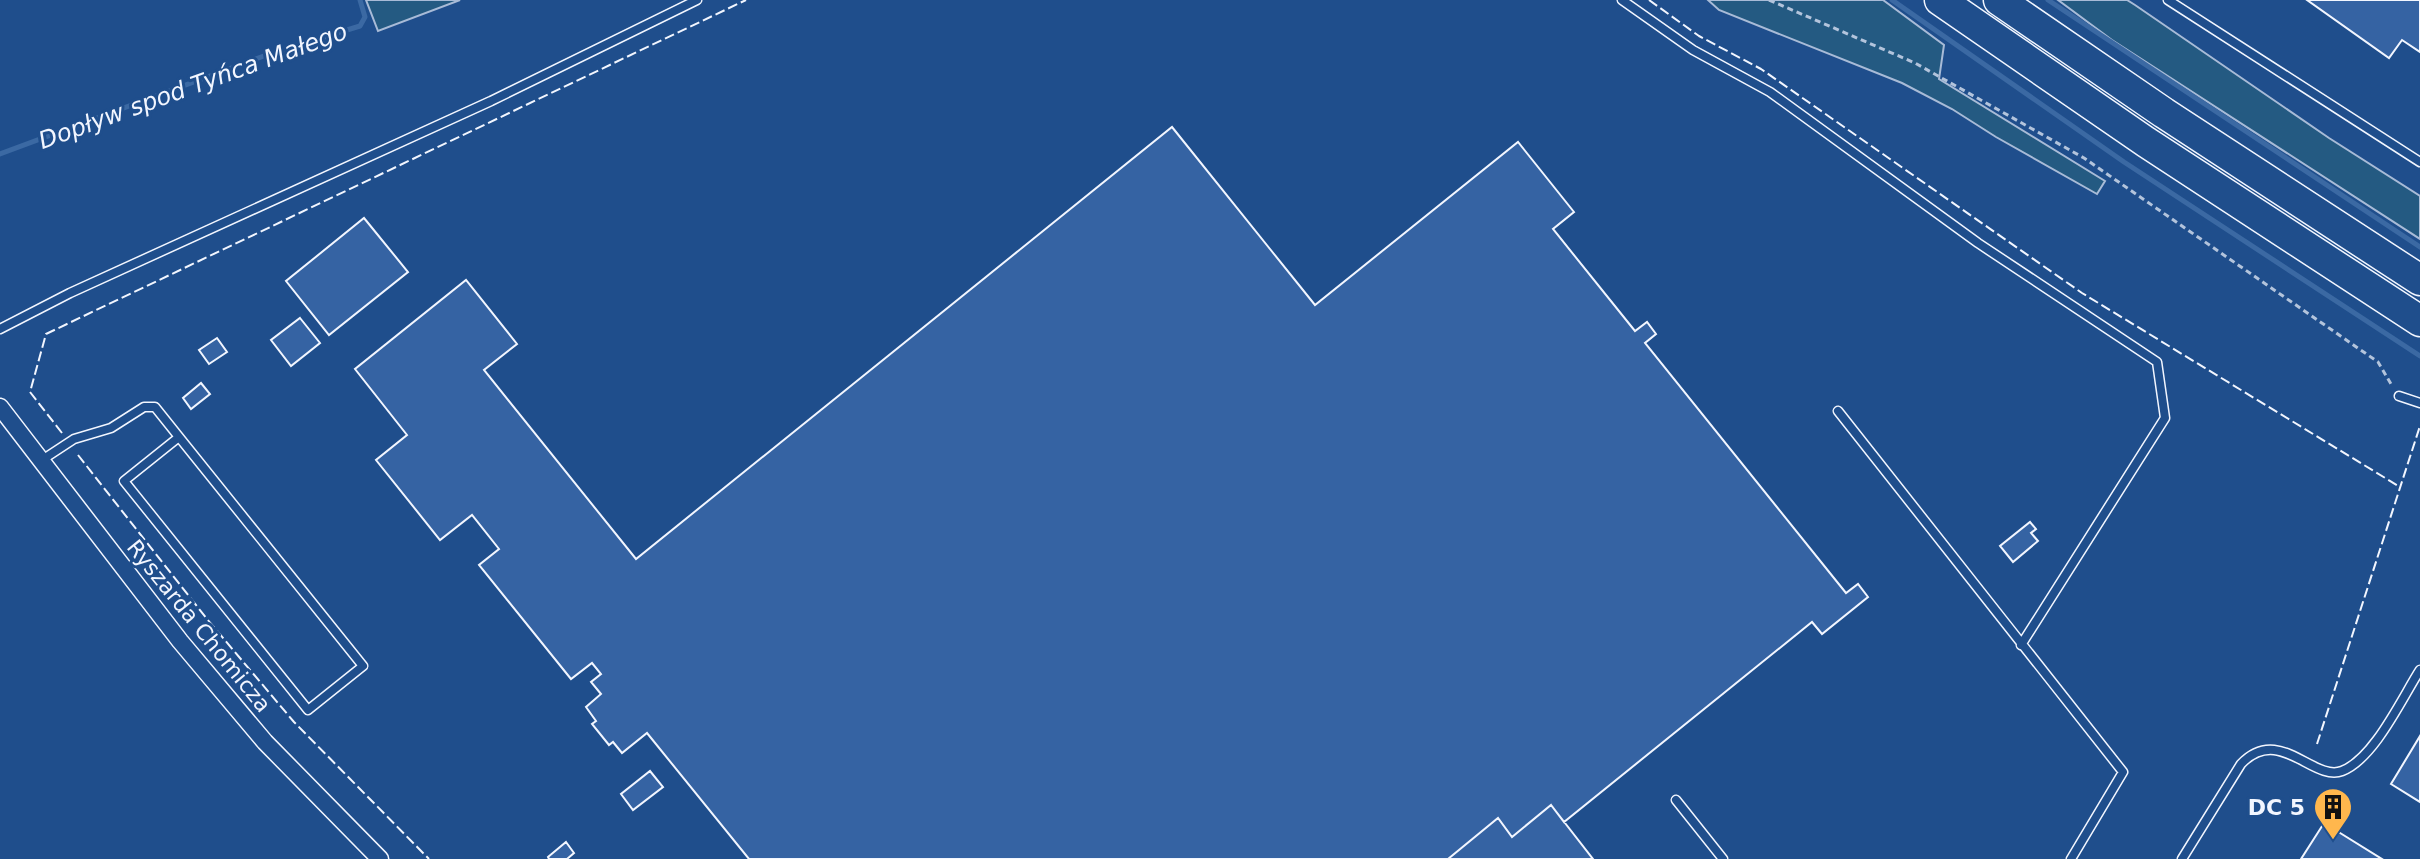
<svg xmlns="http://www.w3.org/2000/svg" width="2420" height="859" font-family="'DejaVu Sans',sans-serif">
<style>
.green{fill:#245a82;stroke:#a8bbd7;stroke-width:2}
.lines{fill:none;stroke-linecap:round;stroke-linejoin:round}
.stream{stroke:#3b69a3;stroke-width:5}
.building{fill:#3563a3;stroke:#f2f6ff;stroke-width:2}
.service-casing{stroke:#f2f6ff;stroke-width:11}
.minor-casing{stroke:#f2f6ff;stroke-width:19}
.motorway-casing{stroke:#f2f6ff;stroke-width:33}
.path{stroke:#b3c4dc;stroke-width:3;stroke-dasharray:6 4;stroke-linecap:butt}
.service{stroke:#1f4e8c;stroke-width:8}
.minor{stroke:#1f4e8c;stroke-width:16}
.motorway{stroke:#1f4e8c;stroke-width:30}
.fence{stroke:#f2f6ff;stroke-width:2;stroke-dasharray:10 4;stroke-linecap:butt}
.labels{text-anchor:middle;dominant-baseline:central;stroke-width:6;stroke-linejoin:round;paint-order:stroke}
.street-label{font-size:22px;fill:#f2f6ff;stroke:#1f4e8c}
.poi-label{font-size:22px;font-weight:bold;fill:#f2f6ff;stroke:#1f4e8c;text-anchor:end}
.water-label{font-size:24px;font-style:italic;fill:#f2f6ff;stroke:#1f4e8c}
</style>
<rect width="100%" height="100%" fill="#1f4e8c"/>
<path class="green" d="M366,0H460L378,31Z
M1708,0H1883L1944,45L1939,79L2105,181L2097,194L1996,137L1952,109L1902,83L1719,10Z
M2058,0H2127L2135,5L2329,138L2420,196V239L2112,40Z"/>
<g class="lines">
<path class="stream" d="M1892,0L2124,162L2420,356
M2048,0L2420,247
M0,154L272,53L360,26L365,17L360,0"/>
</g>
<path class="building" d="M2307,0H2420V52L2402,40L2389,58Z
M1172,127L1315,305L1518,142L1574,212L1553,229L1635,331L1647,322L1656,334L1645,343L1846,593L1858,584L1868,597L1822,634L1812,622L1564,822L1551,805L1512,837L1498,818L1448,859H749L647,733L622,753L613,742L609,745L592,724L596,721L586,707L601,694L591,682L601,674L592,663L571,679L479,565L499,549L472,515L440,540L376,460L407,435L355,369L466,280L517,344L484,370L636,559Z
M364,218L408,272L329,335L286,281Z
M300,318L320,343L291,366L271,340Z
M217,338L227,352L209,364L199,350Z
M201,383L210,394L191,409L183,398Z
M2030,522L2036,529L2031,533L2038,541L2013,562L2000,546Z
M2420,736V802L2391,784Z
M650,771L663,787L633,810L621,794Z
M1551,805L1593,859H1448L1498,818L1512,837Z
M2324,823L2382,859H2301Z
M566,842L574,853L567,859H549L548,857Z"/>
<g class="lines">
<defs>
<path id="service" d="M1622,0L1693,50L1770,92L1978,243L2157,362L2165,418L2021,645
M2168,0L2420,162
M0,329L70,293L491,101L697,0
M2399,396L2420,403
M1838,411L2123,772L2071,859
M42,460L74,439L111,428L144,407H155L179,437L363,666L308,710L124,481L179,437
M1676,800L1723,859
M2182,859L2241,764C2279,724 2313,782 2342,771C2374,759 2402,698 2420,670"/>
<path id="minor" d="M0,407L180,641L265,742L380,859"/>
<path id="motorway" d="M1940,0L2146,142L2420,321
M1999,0L2164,113L2420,280"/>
</defs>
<use href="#service" class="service-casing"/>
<use href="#minor" class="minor-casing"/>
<use href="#motorway" class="motorway-casing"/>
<path class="path" d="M1769,0L1915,63L2084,158L2378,362L2391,384"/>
<use href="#service" class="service"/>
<use href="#minor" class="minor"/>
<use href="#motorway" class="motorway"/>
<path class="fence" d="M1649,0L1699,36L1761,69L2082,293L2400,487
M62,433L30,392L46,334L746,0
M78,455L207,619L294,722L429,859
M2317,744L2420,426"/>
</g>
<defs>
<symbol id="building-pin" viewBox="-11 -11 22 30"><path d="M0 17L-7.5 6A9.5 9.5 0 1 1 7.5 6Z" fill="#ffb74d" stroke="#1f4e8c"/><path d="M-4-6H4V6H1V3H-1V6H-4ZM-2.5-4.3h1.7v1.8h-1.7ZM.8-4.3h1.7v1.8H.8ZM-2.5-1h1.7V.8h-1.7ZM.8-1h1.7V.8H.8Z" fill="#111"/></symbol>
</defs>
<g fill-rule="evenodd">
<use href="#building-pin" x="2311" y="785" width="44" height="60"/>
</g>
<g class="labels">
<g class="street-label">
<text transform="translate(199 626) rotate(51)">Ryszarda Chomicza</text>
</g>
<g class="poi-label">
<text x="2305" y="807">DC 5</text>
</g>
<g class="water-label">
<text transform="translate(193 86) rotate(-20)">Dopływ spod Tyńca Małego</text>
</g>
</g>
</svg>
